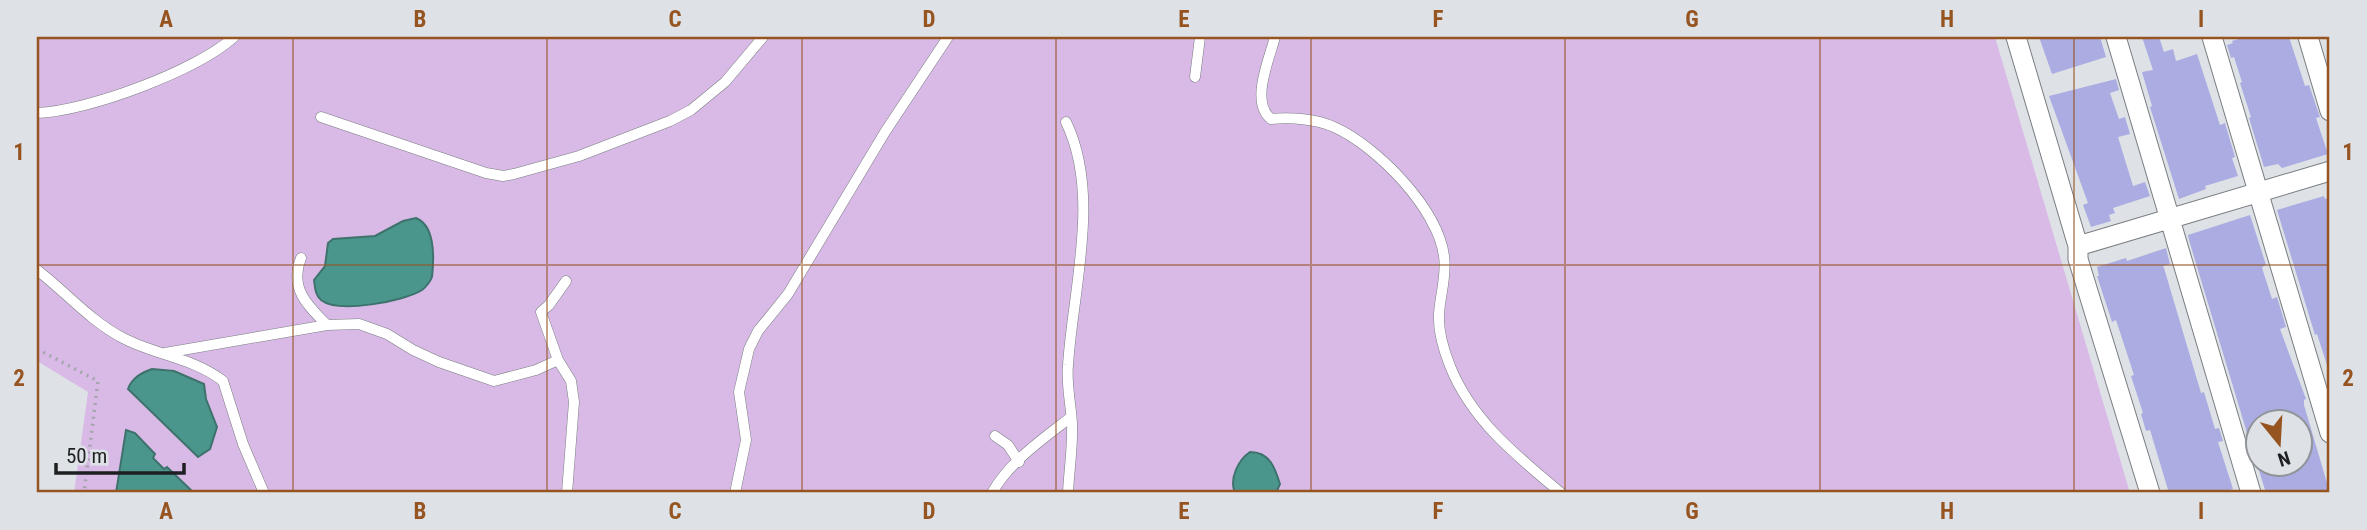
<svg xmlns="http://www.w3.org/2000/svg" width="2367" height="530" font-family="'Roboto Condensed',sans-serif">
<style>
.green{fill:#d9bae7}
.water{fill:#4b968c;stroke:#3e726c;stroke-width:2}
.building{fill:#aaace2}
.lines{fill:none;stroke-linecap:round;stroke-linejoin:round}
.service-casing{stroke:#797d81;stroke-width:11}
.minor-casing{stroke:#797d81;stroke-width:21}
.path{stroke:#a3a6ab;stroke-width:3.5;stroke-dasharray:2 5;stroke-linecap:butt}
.service{stroke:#fff;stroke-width:10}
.minor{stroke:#fff;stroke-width:19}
.grid{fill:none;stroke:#965421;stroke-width:2;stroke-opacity:0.55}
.neatline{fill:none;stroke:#965421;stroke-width:2.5}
.grid-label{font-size:23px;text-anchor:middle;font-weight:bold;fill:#965421}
</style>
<rect width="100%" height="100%" fill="#dee2e7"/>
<path class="green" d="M37,37H1995L2130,493H74L88,392L37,361Z"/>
<path class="water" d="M416,218C436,226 434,259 432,277C430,282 427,286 422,290C405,301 338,314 321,300C315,295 315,287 314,280L325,266L328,243L333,239L375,236L403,221Z
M152,369L174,371L204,384L206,399L217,427L210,449L198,457L128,389C132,378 141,373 152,369Z
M126,430L135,433L155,454L153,458L164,469L167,467L194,493H116Z
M1250,452C1270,452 1275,468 1280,484L1276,493H1235C1229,479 1238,460 1250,452Z"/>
<path class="building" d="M2039,37H2100L2106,57L2052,74Z
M2142,37H2159L2164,52L2173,49L2176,61L2197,54L2220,125L2225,123L2235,157L2232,158L2238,176L2205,186L2206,189L2179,199L2150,107L2152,106L2142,72L2153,70Z
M2245,37H2289L2305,86L2309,85L2320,117L2316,118L2328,154L2282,168L2278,164L2264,167L2249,118L2251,117L2240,83L2242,82L2234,57L2231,58L2227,45L2233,43L2232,41Z
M2116,79L2119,90L2110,93L2119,119L2125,117L2130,134L2118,137L2133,186L2145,182L2150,196L2113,208L2115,213L2109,215L2111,221L2091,227L2083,205L2088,203L2049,96Z
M2324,196L2325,199L2330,197V365H2327L2317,334L2315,335L2277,210Z
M2250,215L2266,265L2262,267L2263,271L2272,299L2277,297L2286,327L2280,329L2306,399L2304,400V405L2330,493H2266L2257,464H2300V422H2258V463H2256L2189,240L2188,235Z
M2166,248L2170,264L2163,266L2164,268L2201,393L2204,392L2215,429L2219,428L2223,441L2218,442L2233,489L2219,493H2169L2150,430L2146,431L2141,414L2143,413L2131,376L2134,375L2116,320L2112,322L2097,276H2099L2097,267L2126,258L2127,261Z"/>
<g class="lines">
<defs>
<path id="service" d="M1275,37C1269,60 1250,102 1271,119C1291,117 1316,119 1334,127C1377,146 1438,209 1444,256C1447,276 1440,295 1439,314C1438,331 1444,351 1450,366C1472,421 1517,456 1561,493
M1195,77L1200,37
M37,113C88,111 196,71 234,37
M321,117L486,173L503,176L514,174L579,156L670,121L691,110L725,82L763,37
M1066,122C1101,194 1073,288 1068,365C1066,384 1071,404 1072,424C1073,447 1069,470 1068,493
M301,258C289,288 307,305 327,325
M37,270C66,292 90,321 123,338C155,355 194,358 223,381L243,444L264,493
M165,353L327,325L359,324L387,334L413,350L439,362L494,381L536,370L558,360L541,312L549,305L566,281
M558,360L571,381L574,402L567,493
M995,436L1008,445L1019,462
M735,493L746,440L739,392L749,349L758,331L788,294L885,132L948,37
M992,493C1009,462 1044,438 1071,417"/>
<path id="minor" d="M2016,37L2078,246V259L2150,493
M2116,37L2251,493
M2212,37L2330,433
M2308,37L2330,111
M2078,246L2330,171"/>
</defs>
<use href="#service" class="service-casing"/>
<use href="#minor" class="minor-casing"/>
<path class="path" d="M37,349L98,381L84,493"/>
<use href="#service" class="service"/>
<use href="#minor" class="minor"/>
</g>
<path class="grid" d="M293,37V493M547,37V493M802,37V493M1056,37V493M1311,37V493M1565,37V493M1820,37V493M2074,37V493M37,265H2330"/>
<rect width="2367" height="530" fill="none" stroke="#dee2e7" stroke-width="77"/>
<g transform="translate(2279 443) rotate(162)"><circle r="33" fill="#dee2e7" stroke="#919498" stroke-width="2"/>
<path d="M0-5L12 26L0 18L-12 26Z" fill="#965421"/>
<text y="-10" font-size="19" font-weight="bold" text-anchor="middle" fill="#1e1f21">N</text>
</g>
<path d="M56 463v10h128v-10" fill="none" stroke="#1e1f21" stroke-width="3.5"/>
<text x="66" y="463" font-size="21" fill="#1e1f21" stroke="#dee2e7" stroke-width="5" paint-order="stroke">50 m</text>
<rect x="38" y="38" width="2290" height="453" class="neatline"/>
<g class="grid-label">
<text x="166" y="27">A</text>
<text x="420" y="27">B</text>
<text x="675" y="27">C</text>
<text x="929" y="27">D</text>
<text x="1184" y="27">E</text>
<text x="1438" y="27">F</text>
<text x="1692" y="27">G</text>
<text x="1947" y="27">H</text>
<text x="2201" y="27">I</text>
<text x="19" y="160">1</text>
<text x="2348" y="160">1</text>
<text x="19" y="386">2</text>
<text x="2348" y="386">2</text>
<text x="166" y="519">A</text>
<text x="420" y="519">B</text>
<text x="675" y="519">C</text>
<text x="929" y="519">D</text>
<text x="1184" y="519">E</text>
<text x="1438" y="519">F</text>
<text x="1692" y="519">G</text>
<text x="1947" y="519">H</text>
<text x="2201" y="519">I</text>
</g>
</svg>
